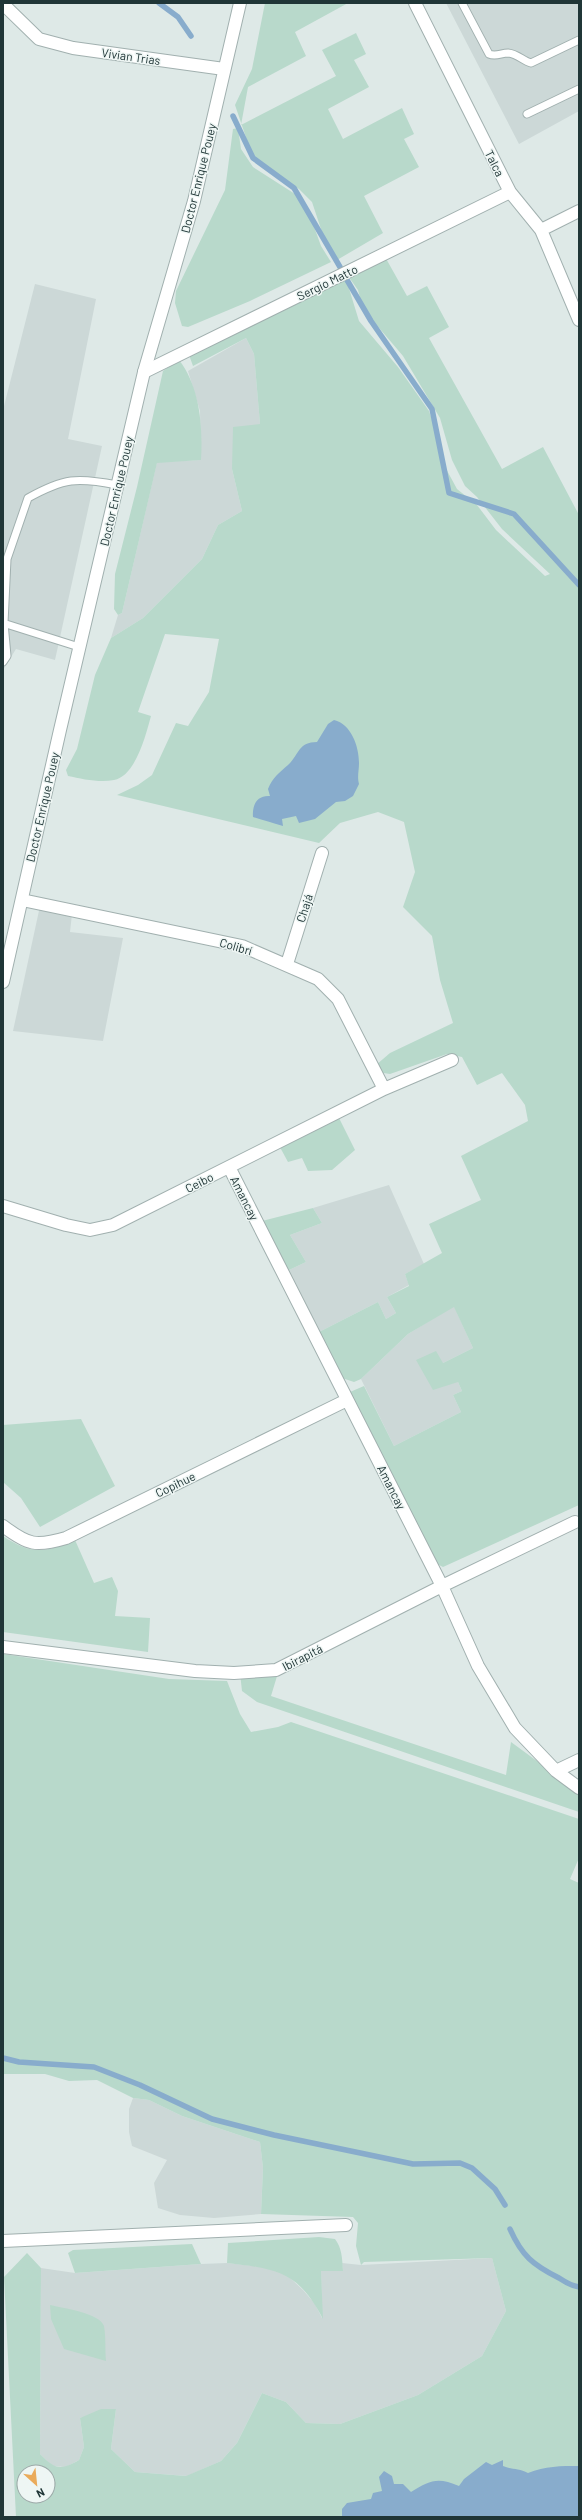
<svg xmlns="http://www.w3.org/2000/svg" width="582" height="2520" font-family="Barlow,sans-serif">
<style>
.built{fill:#ccd8d7}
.green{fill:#b8d9cb;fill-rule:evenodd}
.water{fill:#88accc}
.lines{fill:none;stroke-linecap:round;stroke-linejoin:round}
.stream{stroke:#88accc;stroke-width:5.5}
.service-casing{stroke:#a1b0af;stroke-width:9}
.minor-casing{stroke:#a1b0af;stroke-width:14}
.tertiary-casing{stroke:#a1b0af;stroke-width:14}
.service{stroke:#fff;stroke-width:7}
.minor{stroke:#fff;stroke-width:12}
.tertiary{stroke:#fff;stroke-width:12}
.labels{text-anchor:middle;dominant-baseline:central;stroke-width:3;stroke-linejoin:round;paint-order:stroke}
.street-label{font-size:12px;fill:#203637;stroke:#eef6f4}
</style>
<rect width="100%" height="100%" fill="#dee9e7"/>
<path class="built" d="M446,3H579V111L519,144Z
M35,284L96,299L68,439L102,446L55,660L16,649L3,670V410Z
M246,338L254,354L260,424L232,469L242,511L218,525L202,559L143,618L111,638L118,615L122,613L157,462L201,460L200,411L188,371Z
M40,906L72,914L70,932L123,938L103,1041L13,1031Z
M389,1185L424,1264L405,1274L409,1285L387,1297L396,1313L386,1319L378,1302L319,1332L287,1271L306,1262L290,1235L322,1223L313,1208Z
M454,1306L473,1348L443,1363L417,1360L458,1382L462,1391L453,1395L461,1412L394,1446L361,1379L408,1334Z
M133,2098L149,2100L182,2116L260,2142L263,2168L261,2214L214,2218L180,2215L158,2208L154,2183L167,2160L132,2146L129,2132V2109Z
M492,2258L506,2311L482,2356L418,2395L340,2424L306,2423L286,2402L262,2393L237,2443L221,2461L187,2476L135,2472L111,2449L116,2409L80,2418L84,2447L79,2460L66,2467L52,2466L40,2454L41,2268L75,2273L201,2264L227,2263L270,2268L287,2275L303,2290L315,2304L322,2318L321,2271H343L342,2263L361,2265Z"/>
<path class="green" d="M265,3H348L295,32L306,56L248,87L241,125L336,76L322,50L356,33L366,54L354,60L369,87L328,109L343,139L402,108L414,134L404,139L419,167L364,196L383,233L337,260L327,247L312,202L299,189L261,165L251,152L235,105L252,69Z
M238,128L241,149L253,167L295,194L308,210L321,246L331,262L250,301L188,327L182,326L175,303L176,291L225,190L233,129Z
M384,255L407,296L427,286L449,327L429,338L502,469L543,447L579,515V1505L443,1567L435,1563L350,1392L364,1386L394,1446L461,1412L453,1395L462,1391L458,1382L433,1390L416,1360L436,1351L443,1363L473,1348L454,1307L408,1334L361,1379L354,1382L342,1378L319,1332L378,1302L386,1319L396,1313L387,1297L409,1286L405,1274L442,1253L429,1224L481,1200L461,1156L528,1121L525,1105L502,1073L477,1085L462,1057L447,1054L390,1074L377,1072L376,1065L390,1053L453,1023L440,980L432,936L403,907L415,872L404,822L378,812L340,823L319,843L117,795L138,785L152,775L176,723L188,726L209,692L219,639L165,634L138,712L151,716C146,734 136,776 114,780C100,783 82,779 68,776L66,770L77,749L95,675L111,638L143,618L202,559L218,525L242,511L232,469L233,427L260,424L254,354L246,338L193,366L188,352L343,277L347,282L359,321L398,367L429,411L440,443L444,465L457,489L477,505L496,530L545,576L550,574L502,529L477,497L465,486L452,460L440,418L403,356L363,309L358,290L346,273Z
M179,360C200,387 203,427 201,460L157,463L122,613L118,615L114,609L115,574L137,487L163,371Z
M335,1110L355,1150L332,1170L308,1171L302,1158L288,1162L275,1138Z
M313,1208L322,1223L290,1235L306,1262L287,1271L262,1221Z
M81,1419L115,1486L40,1527L21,1498L3,1482V1425Z
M3,1536C31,1555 45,1553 75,1540L94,1583L112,1577L118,1591L115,1616L150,1618L148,1652L3,1632Z
M3,1654L169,1679L227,1681L240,1714L251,1732L278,1727L291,1722L579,1819V1858L570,1879L579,1883V2517H16L4,2277L27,2253L41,2268L40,2454C55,2469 60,2471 79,2460L84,2447L80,2418L101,2409H116L111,2449L135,2472L186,2476L221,2461L237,2443L262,2393L286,2402L306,2423L340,2424L418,2395L482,2356L506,2311L492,2258L364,2262L361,2265L356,2246L358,2223L353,2217L261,2214L263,2168L260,2142L182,2116L149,2100L133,2098L97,2080L69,2081L45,2074H3ZM24,2472H48V2496H24Z
M281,1663L271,1696L506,1775L511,1742L579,1792V1812L257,1702L242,1691L240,1673Z
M319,2237L335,2239C342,2248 342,2258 343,2271H321L323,2319C298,2271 277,2269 227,2263L228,2243Z
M192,2244L201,2264L75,2273L68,2253L73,2250Z
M50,2305C62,2308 100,2313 104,2326C106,2337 105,2350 106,2361L64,2349L51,2319Z"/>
<path class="water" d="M334,720C351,724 359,746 359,763C359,771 357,776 359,784L353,796L345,801L336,802L315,819L299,823L296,816L282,819L283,826C272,823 263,820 253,817C252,805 257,795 270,796L268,789C273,777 279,773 288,765C299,755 298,742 317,742L328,724Z
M503,2460V2466C512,2470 519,2468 528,2473C545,2466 561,2466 579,2466V2517H342V2509L347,2503L371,2499L373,2493L382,2491L379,2477L384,2471L392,2476L394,2484H403L411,2492C430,2480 438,2477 459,2486L464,2479L486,2462L492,2465Z"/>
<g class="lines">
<path class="stream" d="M159,3L178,17L191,36
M233,116L253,158L294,188L340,267
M347,280L371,321L432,409L449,493L514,514L579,585
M3,2058L19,2062L94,2067L140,2085L212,2119L274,2135L413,2164L460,2163L472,2168L495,2189L505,2205
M510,2229C522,2256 533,2265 559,2278C565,2282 572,2286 579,2287"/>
<defs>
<path id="service" d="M462,3L489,54C496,57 501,53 508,53C518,54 523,61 531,63L579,40
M527,114L579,89
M3,623L79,647
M3,662L7,656L4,623L7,559L28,498C64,478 77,477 117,485"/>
<path id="minor" d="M415,3L510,192L541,230L579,320
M3,4L39,39L73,48L224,69
M541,230L579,211
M144,372L510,192
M22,900L242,946L318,979L338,999L384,1089
M287,964L322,853
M229,1167L442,1586L478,1666L515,1728L556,1771L579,1788
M3,1206L66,1225L90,1230L113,1225L384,1089L452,1060
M3,1526C28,1545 36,1547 66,1538L347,1400
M3,1647L195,1671L234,1673L276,1670L442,1586L575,1522
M556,1771L579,1760
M3,2241L346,2225"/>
<path id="tertiary" d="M3,982L60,730L144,372L194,201L240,3"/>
</defs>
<use href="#service" class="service-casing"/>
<use href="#minor" class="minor-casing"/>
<use href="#tertiary" class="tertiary-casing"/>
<use href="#service" class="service"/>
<use href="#minor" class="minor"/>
<use href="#tertiary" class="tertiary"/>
</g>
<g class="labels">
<g class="street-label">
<text transform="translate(131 56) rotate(8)">Vivian Trias</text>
<text transform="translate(495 163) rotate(63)">Talca</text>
<text transform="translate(198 178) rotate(-76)">Doctor Enrique Pouey</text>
<text transform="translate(327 282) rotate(-26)">Sergio Matto</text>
<text transform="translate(116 491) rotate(-77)">Doctor Enrique Pouey</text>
<text transform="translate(42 807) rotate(-77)">Doctor Enrique Pouey</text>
<text transform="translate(304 908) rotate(-72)">Chajá</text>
<text transform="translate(236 946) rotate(16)">Colibrí</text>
<text transform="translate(199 1182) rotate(-27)">Ceibo</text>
<text transform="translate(245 1198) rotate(63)">Amancay</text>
<text transform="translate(175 1484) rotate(-26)">Copihue</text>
<text transform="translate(392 1487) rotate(63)">Amancay</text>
<text transform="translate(302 1657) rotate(-27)">Ibirapitá</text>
</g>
</g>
<rect width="582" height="2520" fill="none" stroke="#203637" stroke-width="8"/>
<g transform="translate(36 2484) rotate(153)"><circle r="19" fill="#eef6f4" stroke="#9ca9a8"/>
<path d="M0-3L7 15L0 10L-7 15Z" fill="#eaab5b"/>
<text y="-6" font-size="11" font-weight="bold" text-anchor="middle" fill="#203637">N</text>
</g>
</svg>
